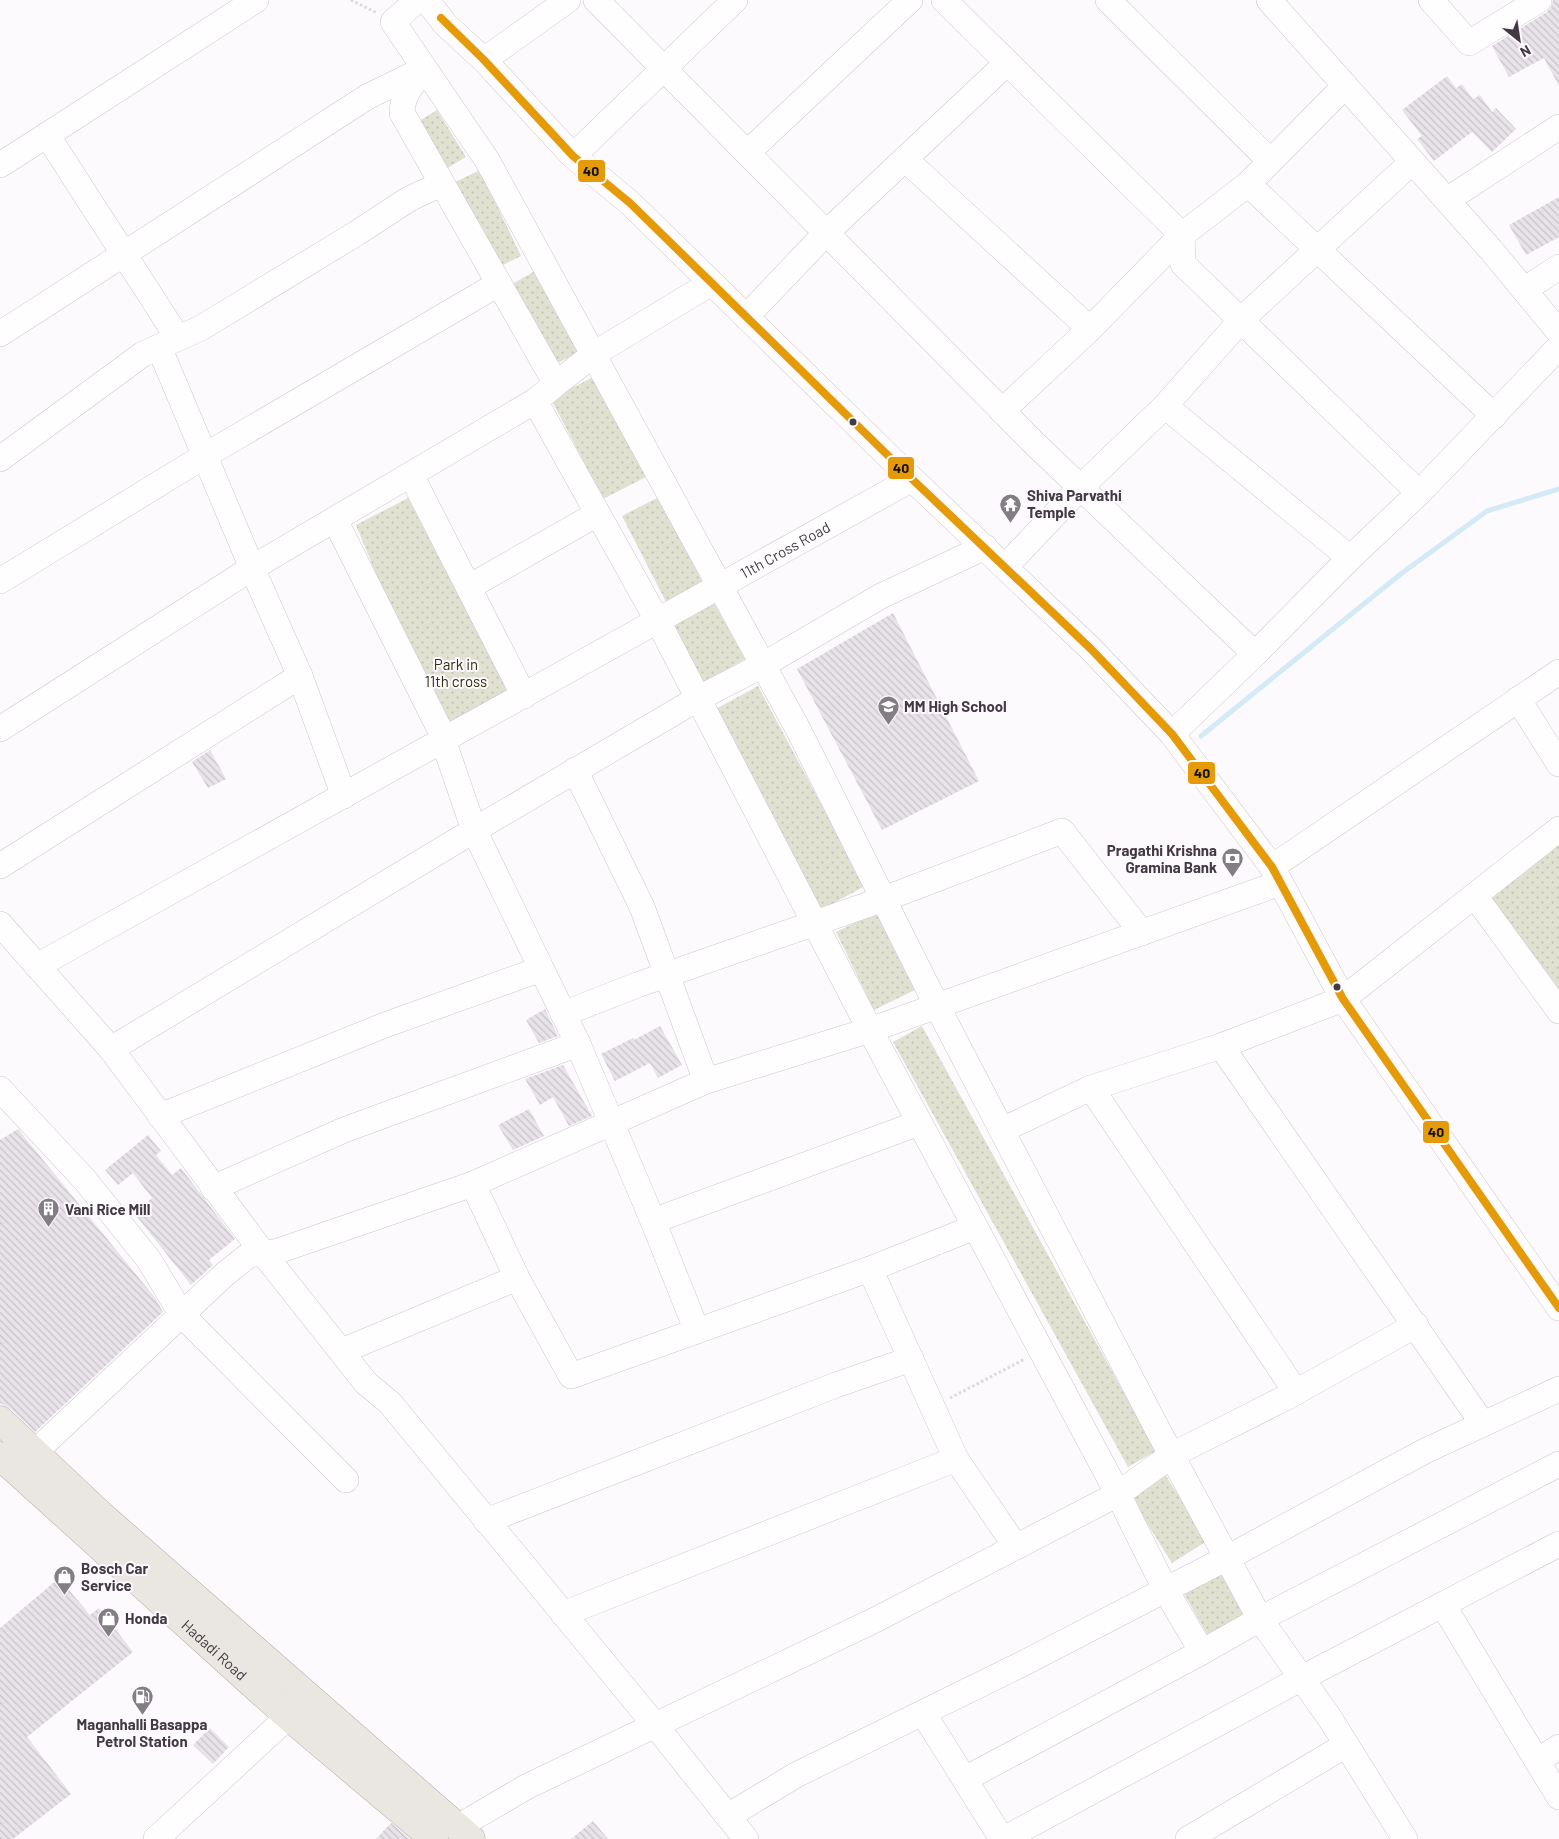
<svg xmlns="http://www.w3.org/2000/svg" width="1559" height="1839" font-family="Barlow,sans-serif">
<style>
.green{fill:url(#green-dots)}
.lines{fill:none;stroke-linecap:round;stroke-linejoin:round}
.stream{stroke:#d4eaf7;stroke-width:5}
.building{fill:url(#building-back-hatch)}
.minor-casing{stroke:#cdc7ce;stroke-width:26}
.major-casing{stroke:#b6aea7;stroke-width:29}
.path{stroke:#dbdadc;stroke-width:3;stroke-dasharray:2.5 2.5;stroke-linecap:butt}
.minor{stroke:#fffeff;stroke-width:25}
.major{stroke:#eae6e2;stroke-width:28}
.bus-1-casing{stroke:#fef9fe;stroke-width:11}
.bus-1{stroke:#e59b07;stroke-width:8}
.bus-dot{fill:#423943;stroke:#fef9fe;stroke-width:2}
.labels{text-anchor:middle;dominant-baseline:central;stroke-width:4;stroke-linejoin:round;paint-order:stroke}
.poi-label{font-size:15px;font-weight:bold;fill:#423943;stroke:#fef9fe;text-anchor:start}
.street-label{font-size:15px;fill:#423943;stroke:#fef9fe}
.park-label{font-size:15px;fill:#2f3009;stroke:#fef9fe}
.line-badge{stroke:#fef9fe;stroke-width:2}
.pale-badge-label{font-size:14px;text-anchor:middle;font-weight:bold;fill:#111}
</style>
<defs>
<pattern id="green-dots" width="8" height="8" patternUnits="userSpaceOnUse" patternTransform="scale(1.25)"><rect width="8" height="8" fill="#e1e1d2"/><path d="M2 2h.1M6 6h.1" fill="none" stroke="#c2c2b6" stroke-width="1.8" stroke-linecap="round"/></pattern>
<pattern id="building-back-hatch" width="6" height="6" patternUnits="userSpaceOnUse" patternTransform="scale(1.25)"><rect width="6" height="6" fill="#e8e2e9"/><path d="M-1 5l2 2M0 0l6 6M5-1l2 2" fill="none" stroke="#c8c3c9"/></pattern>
</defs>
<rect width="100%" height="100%" fill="#fdfafd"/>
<path class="green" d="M437,110L466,157L439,173L411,126Z
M480,170L521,256L493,270L451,184Z
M535,271L581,350L551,367L505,288Z
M595,376L646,477L603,499L551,399Z
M659,497L703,583L666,602L622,516Z
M408,498L508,690L439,728L356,525Z
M713,601L745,659L700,684L668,626Z
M758,686L865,886L821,910L714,710Z
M1559,840V998L1485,898Z
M879,911L917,989L874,1010L836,932Z
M922,1026L1156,1451L1128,1467L893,1042Z
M1163,1471L1207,1541L1172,1563L1128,1493Z
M1220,1572L1248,1623L1212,1643L1183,1592Z"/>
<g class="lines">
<path class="stream" d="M1201,736L1402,573L1487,511L1559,489"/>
</g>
<path class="building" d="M1553,0H1559V86L1544,58L1509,77L1492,46L1547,12L1551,7Z
M1447,76L1456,88L1462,84L1473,99L1480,95L1492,112L1496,108L1516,129L1492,152L1472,132L1434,161L1417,139L1422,136L1402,110Z
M1559,197V237L1526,255L1509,225Z
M893,613L979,781L882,830L797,669Z
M210,750L226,779L208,788L192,762Z
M545,1009L558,1036L539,1043L526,1020Z
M660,1026L682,1065L658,1078L650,1063L615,1081L601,1054L633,1038L634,1040Z
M563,1065L592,1116L569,1126L553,1097L540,1105L525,1079Z
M529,1109L544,1136L513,1150L498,1125Z
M18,1129L156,1299L163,1312L35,1432L11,1409L0,1403V1140Z
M148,1135L161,1151L156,1155L172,1175L181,1168L235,1239L209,1260L213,1265L191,1285L134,1213L152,1198L133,1173L118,1185L105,1170Z
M59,1578L90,1615L99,1608L133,1652L27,1737L71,1794L13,1839H0V1628Z
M210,1728L229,1747L213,1764L193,1745Z
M593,1821L608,1839H571Z
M391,1823L410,1839H376Z"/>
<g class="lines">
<defs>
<g id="minor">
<path d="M426,0L446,25L484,60L573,156L630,203L912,479L1091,649L1172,734L1272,867L1343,999L1559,1308"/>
<path d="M596,0L1035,444L1255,654"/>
<path d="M944,0L1182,235L1183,264L1419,493"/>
<path d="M1108,0L1270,161"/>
<path d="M1269,0L1491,250L1559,332"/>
<path d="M1431,0L1469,43L1539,0"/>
<path d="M484,60L568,0"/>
<path d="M747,153L910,0"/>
<path d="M573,156L735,0"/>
<path d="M905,159L1090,329"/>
<path d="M0,165L47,135"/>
<path d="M1248,184L1494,416"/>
<path d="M1447,200L1559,127"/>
<path d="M1524,290L1559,267"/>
<path d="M746,317L825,234L1007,63"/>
<path d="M0,334L367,97L424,69C414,83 402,95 402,113L556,384L535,401L661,627L870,1030L1118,1494L1165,1589L1202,1652L1260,1619L1159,1432L937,1006L799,731L487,160L393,22L417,0"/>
<path d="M178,338L47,135L256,0"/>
<path d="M159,347L252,568L535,401"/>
<path d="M556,384L594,354L711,283"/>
<path d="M1165,406L1350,558"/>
<path d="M1002,411L1090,329L1182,235L1248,184L1345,86"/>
<path d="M0,459L143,354L201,328L357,233L409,199L441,184"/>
<path d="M411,475L524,696"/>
<path d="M335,520L439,728L474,830L578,1044L653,1221"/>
<path d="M1005,567L1081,487L1165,406L1242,319L1412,162"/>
<path d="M0,581L206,455L498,284"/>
<path d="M469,587L597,514"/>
<path d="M1518,699L1559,764"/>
<path d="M0,729L252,568L300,676"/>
<path d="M1172,734L1255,654L1350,558L1419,493L1559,347"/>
<path d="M575,770L642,907L706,1081"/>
<path d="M0,866L300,676L344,796"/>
<path d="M1272,867L1559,672"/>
<path d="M1475,896L1559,1011"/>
<path d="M0,924L111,1049"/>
<path id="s1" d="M37,966L912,479"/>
<path d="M563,1014L637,985L884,899L1062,831L1142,933"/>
<path d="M1221,1046L1343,999L1559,829"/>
<path d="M1091,1088L1221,1046L1483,1424"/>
<path d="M0,1089L85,1180L149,1260L182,1315L346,1480"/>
<path d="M160,1116L385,1025L541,969"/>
<path d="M1002,1130L1091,1088L1296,1392"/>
<path d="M473,1184L517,1278L571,1376L870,1269L956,1459L563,1614"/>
<path d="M213,1188L344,1130L578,1044"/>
<path d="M870,1269L975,1227"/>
<path d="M697,1331L653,1221L919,1123"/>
<path d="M342,1351L517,1278"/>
<path d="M956,1459L1016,1547"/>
<path d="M19,1467L225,1274L249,1255L275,1252L473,1184L706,1081L870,1030L1280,883"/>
<path d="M486,1521L836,1385L911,1359"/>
<path d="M1443,1605L1537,1761"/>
<path d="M923,1713L1002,1839"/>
<path d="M1559,1747L1537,1761L1559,1797"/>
<path d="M965,1779L1202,1652"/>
<path d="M728,1816L796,1775L1020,1665L1227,1558L1425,1451L1559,1389"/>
<path d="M458,1827L526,1787L875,1620L1118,1494L1172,1455L1287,1397L1416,1325"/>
<path d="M156,1839L303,1703"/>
<path d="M746,1839L655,1725L390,1403L366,1383L263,1253L111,1049L481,826L699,698L763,665L881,596L985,547"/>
<path d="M1004,1839L1302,1678L1559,1544"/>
<path d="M1188,1839L1346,1745"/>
<path d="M1405,1839L1329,1717L1260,1619L1559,1464"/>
</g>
<g id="major">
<path d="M0,1420L102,1516L471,1839"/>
<path id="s2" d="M0,1456L288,1716L434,1839"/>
</g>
</defs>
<use href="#minor" class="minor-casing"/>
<use href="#major" class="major-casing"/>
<path class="path" d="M351,0L377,13
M950,1398L1025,1359"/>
<use href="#minor" class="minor"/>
<use href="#major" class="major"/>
<defs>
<path id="bus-1" d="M441,18L484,60L573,156L630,203L912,479L1091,649L1172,734L1272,867L1343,999L1559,1308"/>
</defs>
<use href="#bus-1" class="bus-1-casing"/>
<use href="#bus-1" class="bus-1"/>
</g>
<defs>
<symbol id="temple-pin" viewBox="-11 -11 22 30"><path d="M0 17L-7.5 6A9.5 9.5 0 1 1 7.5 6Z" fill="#837d84" stroke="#fef9fe"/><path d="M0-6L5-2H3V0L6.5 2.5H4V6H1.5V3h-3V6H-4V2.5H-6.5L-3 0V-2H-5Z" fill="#fff"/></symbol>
<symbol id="school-pin" viewBox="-11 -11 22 30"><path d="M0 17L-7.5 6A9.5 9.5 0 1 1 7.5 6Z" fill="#837d84" stroke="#fef9fe"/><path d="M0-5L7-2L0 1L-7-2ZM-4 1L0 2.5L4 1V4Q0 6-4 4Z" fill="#fff"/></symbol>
<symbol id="bank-pin" viewBox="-11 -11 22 30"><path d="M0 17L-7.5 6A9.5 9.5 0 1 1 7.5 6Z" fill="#837d84" stroke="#fef9fe"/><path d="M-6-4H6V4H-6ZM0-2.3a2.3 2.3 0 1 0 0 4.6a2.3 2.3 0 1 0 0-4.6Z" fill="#fff"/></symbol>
<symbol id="building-pin" viewBox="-11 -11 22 30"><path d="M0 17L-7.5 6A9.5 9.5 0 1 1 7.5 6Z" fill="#837d84" stroke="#fef9fe"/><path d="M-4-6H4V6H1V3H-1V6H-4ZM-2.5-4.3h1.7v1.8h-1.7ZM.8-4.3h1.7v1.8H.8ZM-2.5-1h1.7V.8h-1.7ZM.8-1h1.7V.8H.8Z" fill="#fff"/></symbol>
<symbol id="shop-pin" viewBox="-11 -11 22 30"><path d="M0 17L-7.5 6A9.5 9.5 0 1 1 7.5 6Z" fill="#837d84" stroke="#fef9fe"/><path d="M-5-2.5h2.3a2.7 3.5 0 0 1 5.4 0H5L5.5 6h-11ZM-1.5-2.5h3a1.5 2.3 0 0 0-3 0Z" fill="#fff"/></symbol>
<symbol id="fuel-pin" viewBox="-11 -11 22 30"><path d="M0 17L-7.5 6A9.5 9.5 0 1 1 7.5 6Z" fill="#837d84" stroke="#fef9fe"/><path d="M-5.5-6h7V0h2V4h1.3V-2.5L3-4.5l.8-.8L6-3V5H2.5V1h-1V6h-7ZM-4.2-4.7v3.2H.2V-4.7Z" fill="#fff"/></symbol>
</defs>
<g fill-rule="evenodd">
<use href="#temple-pin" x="998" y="492" width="25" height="34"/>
<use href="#school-pin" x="876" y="694" width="25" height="34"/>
<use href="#bank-pin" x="1220" y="846" width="25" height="34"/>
<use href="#building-pin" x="36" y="1196" width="25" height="34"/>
<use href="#shop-pin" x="52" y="1564" width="25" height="34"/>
<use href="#shop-pin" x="96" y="1606" width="25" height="34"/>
<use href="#fuel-pin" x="130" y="1684" width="25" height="34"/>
</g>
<g class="bus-dot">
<circle cx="853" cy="422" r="4.5"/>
<circle cx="1337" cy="987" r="4.5"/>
</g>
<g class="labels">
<g class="poi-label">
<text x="1027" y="495">Shiva Parvathi<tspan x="1027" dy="17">Temple</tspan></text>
<text x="904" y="706">MM High School</text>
<text x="1217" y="850" text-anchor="end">Pragathi Krishna<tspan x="1217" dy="17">Gramina Bank</tspan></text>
<text x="65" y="1209">Vani Rice Mill</text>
<text x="81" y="1568">Bosch Car<tspan x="81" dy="17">Service</tspan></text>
<text x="125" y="1618">Honda</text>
<text x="142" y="1724" text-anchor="middle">Maganhalli Basappa<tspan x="142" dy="17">Petrol Station</tspan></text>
</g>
<g class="street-label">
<text stroke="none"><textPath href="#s1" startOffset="856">11th Cross Road</textPath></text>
<text stroke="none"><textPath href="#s2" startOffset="289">Hadadi Road</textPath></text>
</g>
<g class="park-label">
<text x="456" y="664">Park in<tspan x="456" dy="17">11th cross</tspan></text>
</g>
</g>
<g class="line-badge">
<rect x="577" y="159" width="29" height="24" rx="5" fill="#e59b07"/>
<rect x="887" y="456" width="28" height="24" rx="5" fill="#e59b07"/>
<rect x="1187" y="761" width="29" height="24" rx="5" fill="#e59b07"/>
<rect x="1422" y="1120" width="28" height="24" rx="5" fill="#e59b07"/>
</g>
<g class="pale-badge-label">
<text x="591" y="176">40</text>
<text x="901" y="473">40</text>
<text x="1202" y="778">40</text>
<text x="1436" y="1137">40</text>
</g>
<g transform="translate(1519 40) rotate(150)" stroke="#fef9fe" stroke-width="4" paint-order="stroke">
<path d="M0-4L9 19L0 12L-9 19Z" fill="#423943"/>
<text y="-8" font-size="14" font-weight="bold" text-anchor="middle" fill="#423943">N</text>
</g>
</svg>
